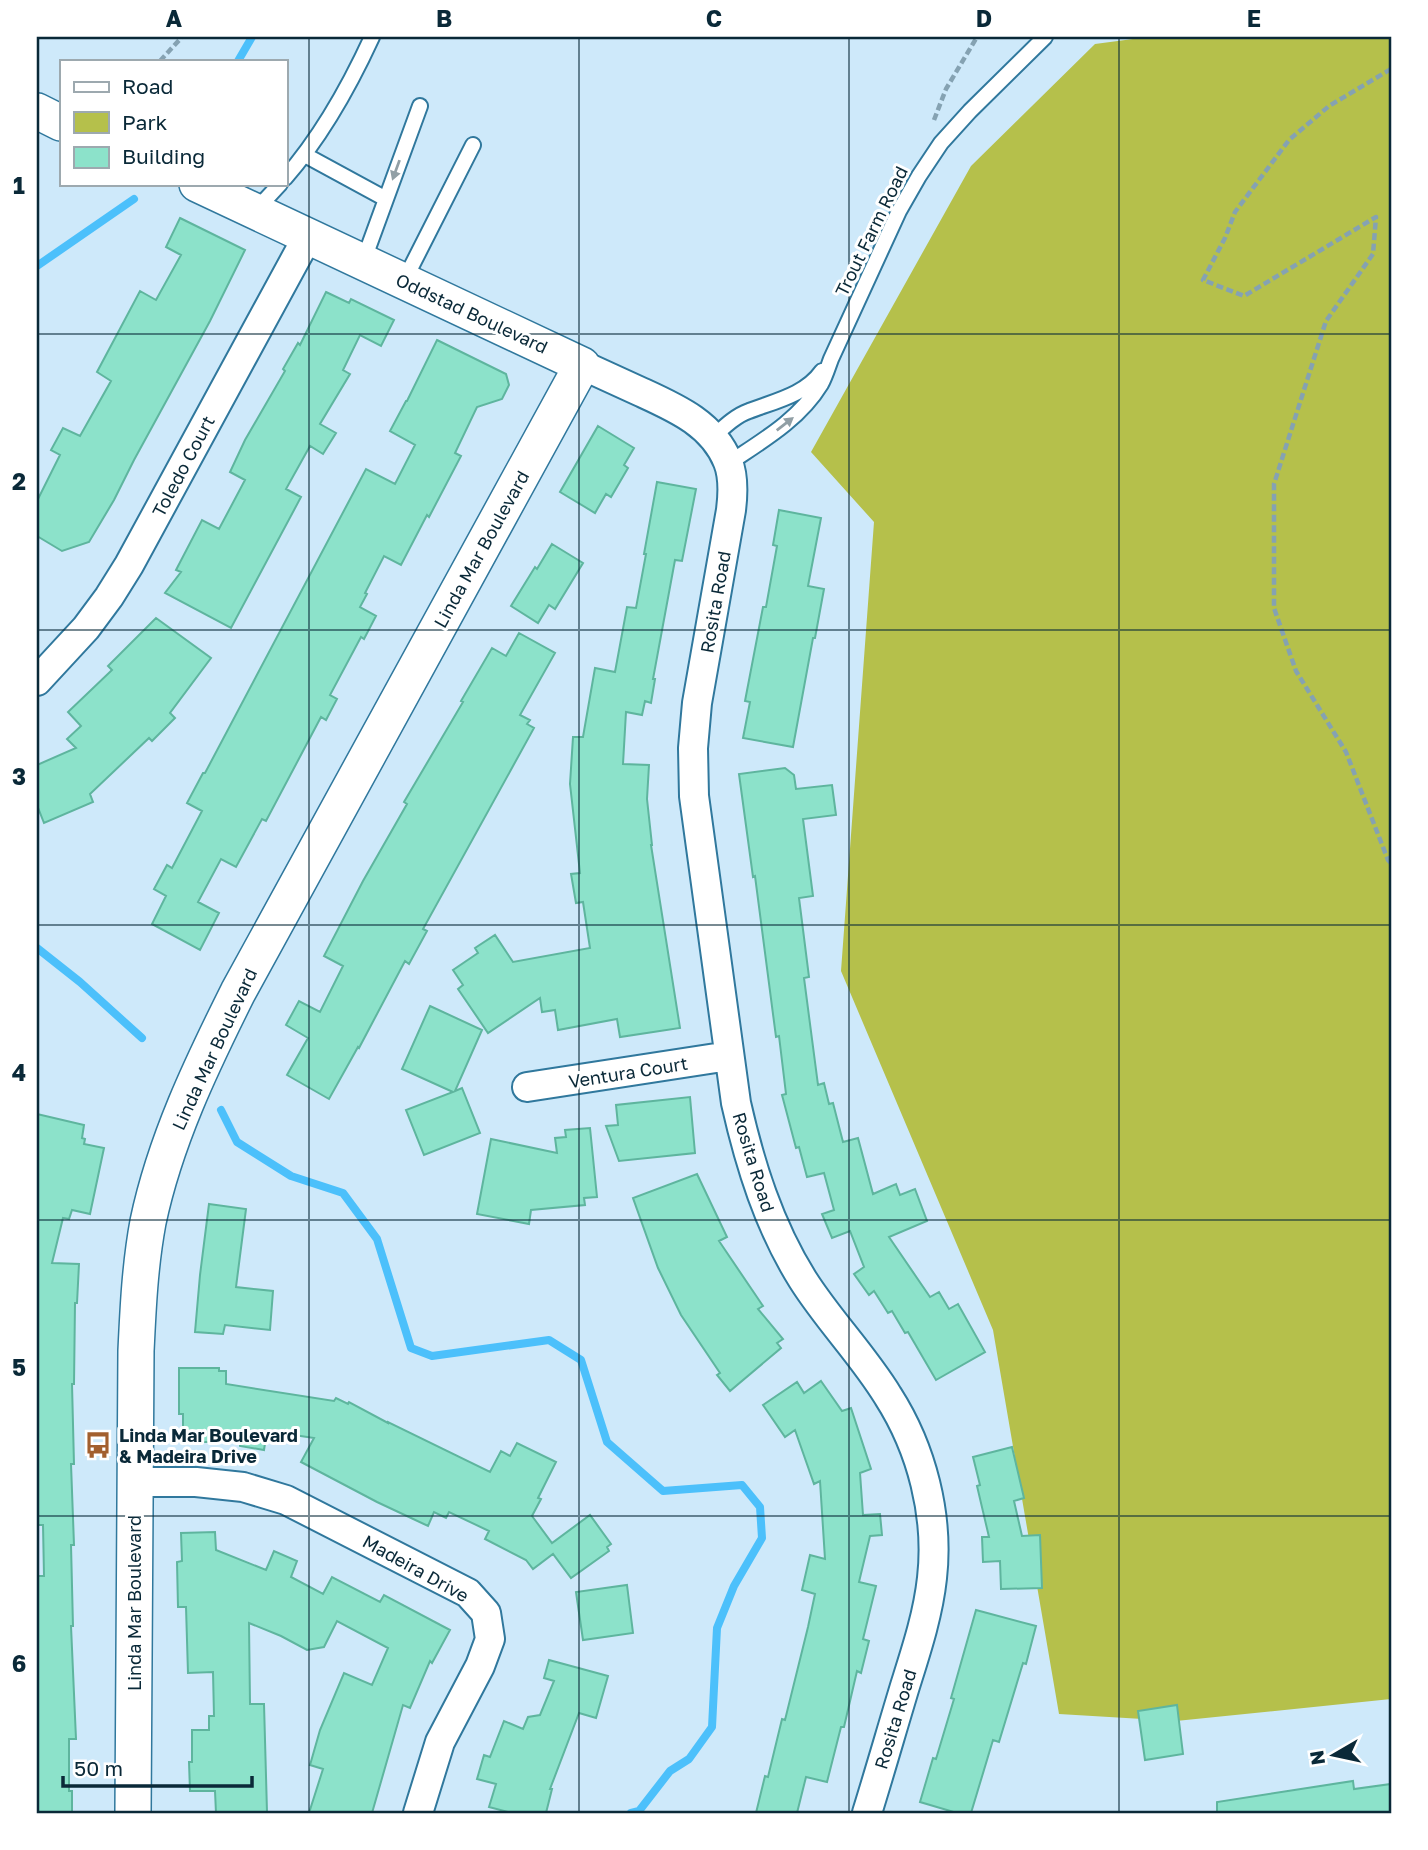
<svg xmlns="http://www.w3.org/2000/svg" width="1428" height="1850" font-family="'Golos Text',sans-serif">
<style>
.green{fill:#b5c04b}
.lines{fill:none;stroke-linecap:round;stroke-linejoin:round}
.stream{stroke:#4cc0fb;stroke-width:8}
.building{fill:#8ce2ca;stroke:#5eb59e;stroke-width:2}
.service-casing{stroke:#30789d;stroke-width:18}
.minor-casing{stroke:#30789d;stroke-width:32}
.tertiary-casing{stroke:#30789d;stroke-width:38}
.path{stroke:#85a2b2;stroke-width:4.5;stroke-dasharray:7 3.5;stroke-linecap:butt}
.service{stroke:#fff;stroke-width:14}
.minor{stroke:#fff;stroke-width:28}
.tertiary{stroke:#fff;stroke-width:35}
.oneway{fill:#919fa5}
.grid{fill:none;stroke:#0a2938;stroke-width:2;stroke-opacity:0.55}
.labels{text-anchor:middle;dominant-baseline:central;stroke-width:6;stroke-linejoin:round;paint-order:stroke}
.street-label{font-size:18px;fill:#0a2938;stroke:#fff}
.poi-label{font-size:18px;font-weight:bold;fill:#0a2938;stroke:#fff;text-anchor:start}
.neatline{fill:none;stroke:#0a2938;stroke-width:2.5}
.grid-label{font-size:23px;text-anchor:middle;font-weight:bold;fill:#0a2938}
</style>
<rect width="100%" height="100%" fill="#cee9fa"/>
<path class="green" d="M1148,37H1391V1699L1176,1721L1059,1714L993,1330L841,971L874,522L811,452L971,166L1095,44Z"/>
<g class="lines">
<path class="stream" d="M238,61L252,37
M37,266L134,199
M37,948L80,982L142,1038
M221,1110L237,1142L291,1176L343,1193L377,1239L411,1348L432,1356L549,1340L581,1360L607,1442L663,1491L742,1485L760,1507L762,1538L734,1586L717,1628L712,1727L689,1759L670,1771L639,1811L631,1813"/>
</g>
<path class="building" d="M180,218L245,250L210,321L134,460L114,500L89,542L62,551L37,536V501L60,455L51,450L63,428L80,436L111,381L97,372L140,291L156,300L181,255L166,247Z
M326,292L349,303L351,299L394,320L381,346L360,335L343,370L350,374L320,424L336,433L323,454L310,446L286,489L301,497L231,628L165,593L181,572L176,570L202,520L219,529L245,480L230,472L245,440L285,371L283,369L298,343L300,345Z
M437,340L506,374L509,385L502,399L477,407L455,453L461,456L429,517L427,515L401,565L384,556L365,593L367,594L360,607L376,616L364,639L361,637L330,695L337,699L326,720L321,717L266,821L262,819L236,867L221,859L198,902L219,913L200,950L152,924L166,896L154,889L167,865L172,868L202,811L187,803L203,773H205L366,469L395,484L415,445L390,431L406,401H407Z
M598,426L634,448L624,465L628,468L611,497L606,494L595,513L560,492Z
M657,482L696,489L682,561L675,560L653,679H655L651,703L645,701L642,715L626,712L623,764L649,765L647,799L652,845H651L680,1028L620,1037L617,1019L558,1030L555,1010L542,1012L540,998L488,1033L458,989L463,985L453,970L478,953L475,948L495,935L513,962L590,948L583,902L576,903L571,874L580,873L570,784L573,737H583L595,668L615,672L627,607L636,608L646,554H644Z
M779,510L821,518L808,586L824,589L815,638H813L793,747L743,738L750,702L745,701L763,607H766L777,546L773,545Z
M552,544L583,563L555,609L549,605L538,623L511,606L535,567L537,569Z
M156,618L211,658L170,713L175,718L152,741L149,738L90,794L93,802L44,823L37,805V765L76,748L67,739L81,726L68,712L112,670L108,666Z
M519,633L555,653L520,715L530,720L527,724L534,728L423,929L427,931L409,964L405,961L359,1048L358,1047L329,1099L287,1075L308,1038L286,1025L299,1001L320,1012L343,966L324,956L363,881L407,804L404,802L463,702L461,701L492,648L506,656Z
M785,768L794,775L796,789L832,785L836,815L803,819L813,896L799,898L809,977L804,978L818,1085L824,1083L829,1104L833,1103L843,1142L858,1138L873,1194L896,1184L900,1195L915,1189L927,1221L889,1237L930,1297L939,1292L949,1309L958,1304L985,1352L936,1380L908,1332L905,1333L892,1311L888,1313L874,1291L869,1295L854,1274L864,1267L850,1231L832,1238L822,1214L834,1210L824,1173L807,1177L799,1147L796,1148L782,1095L786,1094L779,1036L776,1037L755,876L753,877L739,774Z
M430,1006L482,1030L455,1091L462,1088L480,1133L424,1155L406,1110L453,1092L402,1069Z
M690,1097L695,1153L619,1161L606,1126L618,1125L616,1105Z
M37,1114L84,1125L82,1138L85,1139L84,1144L104,1148L90,1214L72,1210L69,1219L63,1218L52,1263L79,1264L77,1303H75L74,1384H72L74,1464H71L74,1545H71L73,1626H71L76,1739H69V1791H72V1813H37V1576H44L43,1525H37Z
M590,1128L597,1197L584,1198L585,1205L531,1210L529,1224L477,1214L491,1139L557,1153L555,1138L566,1137L565,1130Z
M697,1174L727,1237L719,1241L763,1306L758,1309L783,1339L777,1343L781,1348L730,1391L717,1375L720,1373L681,1315L658,1268L633,1198Z
M209,1204L246,1209L236,1287L273,1291L270,1330L225,1325L223,1334L195,1332L200,1275Z
M179,1368H219V1371H226V1384L334,1401L336,1398L348,1404L349,1402L388,1423V1422L490,1472L501,1451L510,1456L517,1443L556,1462L538,1498L541,1499L532,1516L552,1543L590,1515L611,1544L607,1547L609,1551L571,1578L553,1554L533,1569L526,1560L485,1539L489,1531L449,1512L446,1518L434,1512L428,1526L377,1502L301,1462L314,1438L267,1431L264,1450L240,1446V1442H183V1414H179Z
M821,1381L842,1411L851,1408L871,1469L860,1473L863,1515L880,1514L882,1535L870,1536L859,1582L876,1586L863,1639L869,1641L861,1673L857,1671L844,1727H841L827,1782L806,1777L797,1813H756L765,1776L768,1777L782,1719L785,1720L808,1627L815,1594L802,1590L810,1555L825,1559L820,1481L814,1484L795,1430L785,1437L763,1405L797,1382L804,1393Z
M1012,1447L1024,1498L1014,1501L1022,1536L1040,1535L1042,1588L1001,1589L1000,1561L983,1562L982,1537H989L977,1486L980,1485L973,1457Z
M215,1532L216,1550L266,1570L274,1551L297,1561L291,1577L323,1594L332,1577L380,1602L384,1595L450,1630L432,1663L430,1661L410,1708L403,1705L372,1813H309L323,1769L310,1765L320,1730L344,1673L372,1685L388,1648L337,1621L324,1647L307,1650L281,1636L249,1623L250,1704H264L267,1812L216,1813L215,1791H190L189,1762H192V1730H209V1716H214L213,1672L188,1673L186,1607H178L177,1562L182,1561L181,1533Z
M627,1585L633,1633L583,1640L576,1592Z
M976,1610L1036,1626L1026,1664L1023,1663L999,1742L993,1740L971,1813H957L920,1802L933,1758L936,1759L954,1699L951,1698Z
M549,1660L608,1676L596,1718L579,1713L550,1789H552L546,1813H512L489,1807L496,1784L477,1779L484,1755L490,1757L504,1721L523,1729L528,1717L540,1715L554,1681L544,1678Z
M1177,1705L1183,1754L1145,1760L1138,1711Z
M1353,1781L1354,1789L1391,1784V1813H1217V1802Z"/>
<g class="lines">
<defs>
<path id="service" d="M305,155L386,199
M285,178C322,136 349,87 372,37
M255,211L280,184
M363,262L420,106
M404,281L473,145
M713,437C724,427 735,416 749,411C775,401 805,395 822,371
M729,463C762,441 799,420 821,384C825,377 828,367 831,359L899,211L919,176L941,143L970,111L1045,37"/>
<path id="minor" d="M582,365C602,374 621,383 641,392C676,408 713,424 728,462C734,477 733,494 731,510L697,703L693,748L694,796L736,1103C750,1165 769,1226 803,1280C829,1321 863,1355 888,1396C922,1449 939,1516 932,1578C928,1615 916,1651 905,1686C892,1729 880,1771 867,1813
M37,681L86,628L109,597L129,565L308,236
M527,1087L729,1056
M135,1482H196L243,1487L286,1500L468,1593L486,1613L490,1639L480,1666L440,1742L418,1813"/>
<path id="tertiary" d="M37,111L61,123
M133,1813L136,1351C138,1308 140,1265 148,1222C165,1141 201,1066 238,992L582,365L197,184"/>
</defs>
<use href="#service" class="service-casing"/>
<use href="#minor" class="minor-casing"/>
<use href="#tertiary" class="tertiary-casing"/>
<path class="path" d="M160,61L182,37
M1391,69L1329,106L1289,140L1235,212L1225,238L1203,280L1244,296L1376,217L1373,254L1326,321L1274,484V608L1296,671L1346,752L1388,860L1391,863
M934,120L946,89L977,37"/>
<use href="#service" class="service"/>
<use href="#minor" class="minor"/>
<use href="#tertiary" class="tertiary"/>
</g>
<defs><path id="oneway-solid" d="M-6-.8H1V-3.2L6.5 0L1 3.2V.8H-6Z" transform="scale(1.75)"/></defs>
<g class="oneway">
<use href="#oneway-solid" transform="translate(396 170) rotate(110)"/>
<use href="#oneway-solid" transform="translate(785 424) rotate(-38)"/>
</g>
<path class="grid" d="M309,37V1813M579,37V1813M849,37V1813M1119,37V1813M37,334H1391M37,630H1391M37,925H1391M37,1220H1391M37,1516H1391"/>
<defs>
<symbol id="bus-bare" viewBox="-9 -9 18 18"><path d="M-5-6H5V4H4V6H2V4H-2V6H-4V4H-5ZM-3.5-4V0h7V-4ZM-3.5 1.2v1.5H-2V1.2ZM2 1.2v1.5H3.5V1.2Z" fill="#a25f2e" stroke="#fff" stroke-width="2.5" paint-order="stroke"/></symbol>
</defs>
<g fill-rule="evenodd">
<use href="#bus-bare" x="79" y="1426" width="38" height="38"/>
</g>
<g class="labels">
<g class="street-label">
<text transform="translate(871 231) rotate(-64)">Trout Farm Road</text>
<text transform="translate(472 313) rotate(25)">Oddstad Boulevard</text>
<text transform="translate(183 466) rotate(-62)">Toledo Court</text>
<text transform="translate(481 549) rotate(-61)">Linda Mar Boulevard</text>
<text transform="translate(715 602) rotate(-80)">Rosita Road</text>
<text transform="translate(214 1049) rotate(-65)">Linda Mar Boulevard</text>
<text transform="translate(628 1072) rotate(-9)">Ventura Court</text>
<text transform="translate(754 1162) rotate(73)">Rosita Road</text>
<text transform="translate(416 1568) rotate(29)">Madeira Drive</text>
<text transform="translate(134 1603) rotate(-90)">Linda Mar Boulevard</text>
<text transform="translate(895 1719) rotate(-73)">Rosita Road</text>
</g>
<g class="poi-label">
<text x="119" y="1435">Linda Mar Boulevard<tspan x="119" dy="21">&amp; Madeira Drive</tspan></text>
</g>
</g>
<rect width="1428" height="1850" fill="none" stroke="#ffffff" stroke-width="77"/>
<rect x="60" y="60" width="228" height="126" fill="#ffffff" stroke="#9da9af" stroke-width="2"/>
<rect x="74" y="82" width="35" height="10" fill="#ffffff" stroke="#9da9af" stroke-width="2"/>
<text x="122" y="94" font-size="21" fill="#0a2938">Road</text>
<rect x="74" y="112" width="35" height="21" fill="#b5c04b" stroke="#9da9af" stroke-width="2"/>
<text x="122" y="130" font-size="21" fill="#0a2938">Park</text>
<rect x="74" y="147" width="35" height="21" fill="#8ce2ca" stroke="#9da9af" stroke-width="2"/>
<text x="122" y="164" font-size="21" fill="#0a2938">Building</text>
<g transform="translate(1334 1755) rotate(261)" stroke="#ffffff" stroke-width="5" paint-order="stroke">
<path d="M0-5L12 26L0 18L-12 26Z" fill="#0a2938"/>
<text y="-10" font-size="19" font-weight="bold" text-anchor="middle" fill="#0a2938">N</text>
</g>
<path d="M63 1776v10h189v-10" fill="none" stroke="#0a2938" stroke-width="3.5"/>
<text x="74" y="1776" font-size="21" fill="#0a2938" stroke="#ffffff" stroke-width="5" paint-order="stroke">50 m</text>
<rect x="38" y="38" width="1352" height="1774" class="neatline"/>
<g class="grid-label">
<text x="174" y="27">A</text>
<text x="444" y="27">B</text>
<text x="714" y="27">C</text>
<text x="984" y="27">D</text>
<text x="1254" y="27">E</text>
<text x="19" y="194">1</text>
<text x="19" y="490">2</text>
<text x="19" y="785">3</text>
<text x="19" y="1081">4</text>
<text x="19" y="1376">5</text>
<text x="19" y="1672">6</text>
</g>
</svg>
